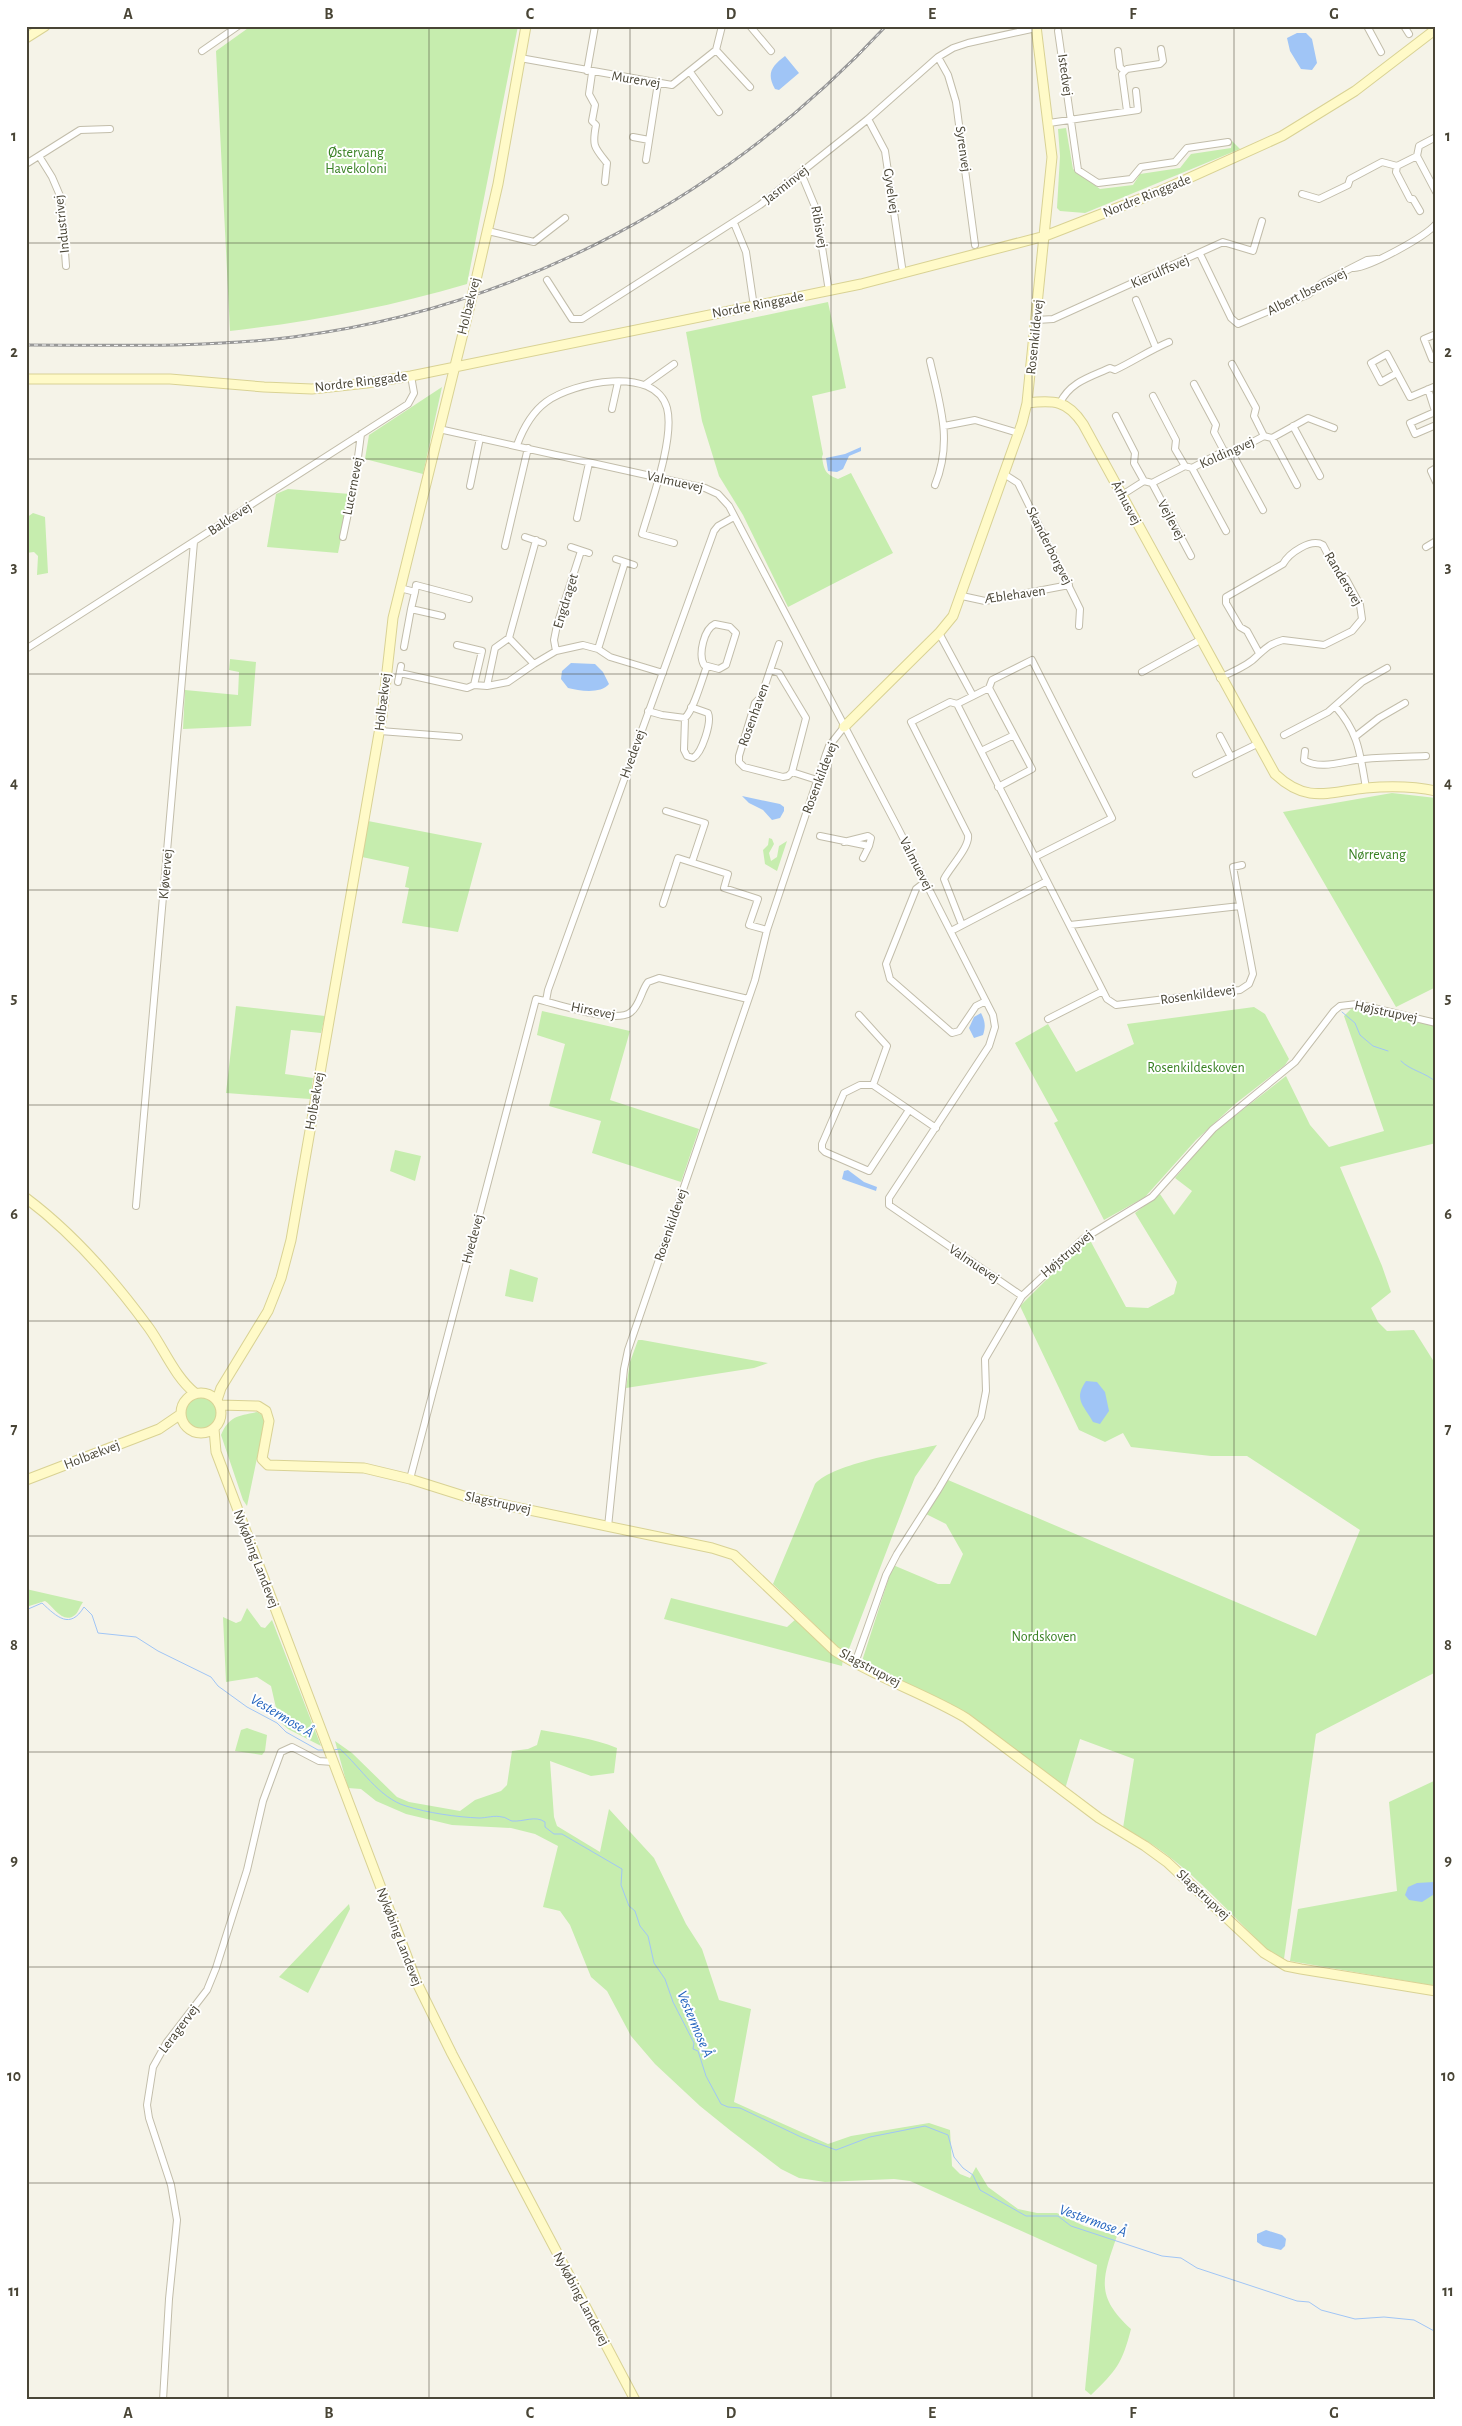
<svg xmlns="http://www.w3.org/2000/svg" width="1462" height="2426" font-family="'Alegreya Sans',sans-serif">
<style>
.green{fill:#c6edae}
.water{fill:#a0c5f6}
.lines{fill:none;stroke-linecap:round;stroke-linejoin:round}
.stream{stroke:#a0c5f6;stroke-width:1}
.street-casing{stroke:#c2bdaa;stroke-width:8}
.secondary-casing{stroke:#d9d294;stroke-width:11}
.street{stroke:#fff;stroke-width:6}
.secondary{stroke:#fffac8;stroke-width:9}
.rail-casing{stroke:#989898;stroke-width:3}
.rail{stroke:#fff;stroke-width:1;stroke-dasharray:4;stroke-linecap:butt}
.secondary-bridge-casing{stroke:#d9d294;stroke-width:11;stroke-linecap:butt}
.secondary-bridge{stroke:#fffac8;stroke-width:9}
.grid{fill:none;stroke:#494536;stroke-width:1;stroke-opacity:0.55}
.labels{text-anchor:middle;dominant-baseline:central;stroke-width:4;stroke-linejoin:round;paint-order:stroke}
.street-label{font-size:14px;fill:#494536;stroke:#fff}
.park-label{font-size:14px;fill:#388123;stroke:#fff}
.water-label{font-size:15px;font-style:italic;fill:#2565bf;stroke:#fff}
.neatline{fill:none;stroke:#494536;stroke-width:2}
.grid-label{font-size:16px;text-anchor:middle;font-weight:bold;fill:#494536}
</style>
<rect width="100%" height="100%" fill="#f5f3e8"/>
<path class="green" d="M251,26H518L467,284C389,307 310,322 230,331L216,51Z
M1066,128L1073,169L1100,189L1133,185L1140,174L1180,168L1191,154L1231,148L1232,141L1240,149L1085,213L1060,211L1057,208L1060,156L1058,129Z
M828,302L846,388L812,396L823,454L822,457C824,470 825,474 838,479L851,473L893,553L788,607L743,515L719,476L702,421L686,332Z
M442,387L423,474L365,459L369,435Z
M288,489L350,494L338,553L267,547L276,494Z
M33,513L45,517L48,573L37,575L38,556L34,552L26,553V518Z
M230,659L256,662L251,726L183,729L185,690L238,695L239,672L229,670Z
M1392,793L1436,798V987L1396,1007L1283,812Z
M368,821L482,843L458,932L402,923L409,888L405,887L409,867L362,857Z
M769,838L772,839L774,844L769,853L771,861L777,857L779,846L787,841L777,871L765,864L763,850L768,845Z
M236,1006L325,1016L321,1033L291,1030L285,1074L313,1078L310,1099L226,1093Z
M1254,1007L1265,1014L1289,1059L1285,1065L1235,1104L1196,1140L1145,1197L1104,1220L1054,1123L1058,1121L1015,1043L1048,1024L1076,1072L1134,1044L1127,1024Z
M1352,1008L1436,1026V1143L1340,1167L1382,1266L1391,1292L1371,1308L1378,1322L1387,1331L1414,1330L1436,1365V1672L1316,1734L1284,1959L1275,1957C1227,1912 1183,1856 1123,1828L1134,1759L1080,1739L1065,1789L969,1714L862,1661L893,1565L938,1584H950L963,1554L946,1524L926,1514L948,1480L1316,1636L1360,1530L1247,1456H1211L1131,1447L1123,1433L1105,1442L1079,1430L1020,1306L1084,1242H1091L1126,1307L1148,1308L1174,1294L1177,1282L1135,1213L1160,1194L1174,1215L1192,1191L1175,1178L1214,1132L1286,1076L1310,1125L1329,1147L1384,1131L1344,1016Z
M542,1011L630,1031L610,1100L699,1129L681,1182L592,1153L601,1121L549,1106L565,1044L537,1035Z
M395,1150L421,1156L415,1181L390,1171Z
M510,1269L538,1278L533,1302L505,1296Z
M638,1340H642L768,1363L754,1368L626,1388L630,1362Z
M184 1413a17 17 0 1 1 34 0a17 17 0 1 1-34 0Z
M257,1412L264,1416L265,1420L247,1506L243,1500L221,1435C229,1416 238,1416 257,1412Z
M937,1445L915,1477L849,1649L843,1650L838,1647L773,1584L815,1484C834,1463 907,1452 937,1445Z
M26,1589L83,1602C80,1606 78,1613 75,1615C63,1625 53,1606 45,1601L26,1607Z
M671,1598L787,1627L797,1618L843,1659L842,1666L664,1619Z
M247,1608L261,1627L265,1628L272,1620L321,1746L288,1729L279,1721L271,1686L257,1677L226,1682L223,1617L236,1623L241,1621Z
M247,1728L267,1735L265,1751L262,1755L235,1751L241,1730Z
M541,1730C567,1735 593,1738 617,1748L614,1773L591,1776L550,1761L554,1817L557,1826L600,1852L609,1809L654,1858L686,1924L702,1949L719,2000L751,2009L734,2102L828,2144L851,2136L929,2123L950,2130L952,2166L960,2174L970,2178L976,2167L988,2187L1018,2209L1037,2213H1057L1084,2226L1117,2236C1102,2279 1095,2296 1131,2329C1122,2364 1116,2371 1091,2395L1085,2390L1097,2265L910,2181L894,2179L825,2182L799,2178L781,2169L731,2131L700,2106L655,2064L631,2036L607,1991L591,1977L570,1925L560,1911L543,1907L558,1846L535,1834L511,1828L452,1825L406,1814L376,1801L361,1789L348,1788L335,1741L352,1753L397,1797L409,1802L460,1811L475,1800L501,1791L507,1785L512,1751L528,1749L537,1745Z
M1436,1780V1986L1290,1961L1298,1909L1397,1891L1389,1802Z
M349,1904L350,1909L308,1993L279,1977Z"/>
<path class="water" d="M1297,33H1306L1312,39L1317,63L1312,70L1301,69L1290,51L1287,38Z
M785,56L799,73L779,90L775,89C766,73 772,66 785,56Z
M861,447V451L849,456L843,469L837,472L828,471L826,458L845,454Z
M571,663L595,664L603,672L609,684C601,694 580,691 568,688L561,679L562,671Z
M742,796L780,804L784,807V811L780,818L772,820L763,810L749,803Z
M981,1013C985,1021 986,1026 983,1035L974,1038L969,1028L974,1017Z
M848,1170L864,1182L877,1187L876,1191L842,1179L844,1171Z
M1086,1381L1097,1382L1105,1392L1109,1411L1100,1424L1093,1422C1084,1405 1073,1400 1086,1381Z
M1434,1882L1436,1893L1422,1902L1409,1900L1405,1895L1408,1887L1417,1883Z
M1266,2230L1282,2235L1286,2239L1285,2246L1281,2250L1263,2246L1257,2242V2234Z"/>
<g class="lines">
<path class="stream" d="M1342,1012L1355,1023L1360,1035L1373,1046L1388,1051
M1401,1061C1411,1071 1425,1072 1436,1082
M26,1610L42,1603C57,1617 70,1630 84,1607L92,1615L98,1633L136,1637L158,1651L211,1677L218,1686L247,1707L277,1723L286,1732L318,1750H324
M333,1750L340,1749C361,1768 379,1798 406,1806C428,1813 456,1817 479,1818C486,1818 495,1815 502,1817C506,1817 508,1820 512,1821C524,1822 535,1815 545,1822V1827L554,1834H562L622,1869L621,1885L629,1906L635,1911L640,1926L648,1936L654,1963L665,1979L673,2002L694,2043L693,2049L698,2051L706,2076L721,2104L728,2107L740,2108L801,2137L836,2150L870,2137L925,2126L948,2135L954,2157L963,2168L973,2175L980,2190L1026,2216H1058L1071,2226L1162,2256L1181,2258L1197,2268L1297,2301L1309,2302L1321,2310L1355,2319L1384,2317L1414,2320L1436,2332"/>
<defs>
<path id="street" d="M750,26L771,51
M1367,26L1381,52
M1404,26L1409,34
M1058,31L1078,170L1098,183L1131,179L1141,167L1175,162L1187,148L1228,142
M716,50L750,87
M202,51L238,26
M1118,51L1120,67L1124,71
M938,57L948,75L956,102L975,245
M520,58L672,85L716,50L722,26
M587,71L595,26
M690,72L719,112
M592,73L589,94L595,105L592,121L596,125C592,146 594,147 607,163L605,182
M1127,111L1122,74L1127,69L1160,64L1163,61L1161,49
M868,119L885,151L902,267
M1049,123L1138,110L1136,91
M633,137L649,140
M39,156L52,177L61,198L66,266
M1417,156L1436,192
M1417,156L1419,146L1436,137
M646,160L658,83
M26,164L80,130L110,129
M1397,166L1396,172L1410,199H1413L1420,211
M801,173L816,209L828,285
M1302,194L1319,199L1348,185L1350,179L1382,162L1397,166L1417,156
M734,223L746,252L753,300
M488,231L534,242L565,218
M1200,254L1231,318L1238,324L1309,294L1322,283L1367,260L1377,259
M1354,268C1370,267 1425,237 1436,224
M547,280L572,319H582L760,205L868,119L938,57L953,48L968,43L1036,28
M1136,300L1156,348
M1037,320L1053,319L1223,242L1253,251L1262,221
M1436,334L1424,339L1432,359L1436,358
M930,361C940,405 953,441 935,485
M1232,364L1256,408L1254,416L1264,436
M1397,373L1381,382L1371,363L1387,354L1410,397L1436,386
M646,384L674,364
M1194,384L1216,425L1214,432L1224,451
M1428,389L1436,414
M1153,396L1176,440L1175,449L1185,466
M1060,403C1070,382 1090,377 1110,368L1115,370C1134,361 1150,350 1169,342
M612,409L618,382
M1435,412L1410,423L1415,434L1436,425
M1116,416L1135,453L1134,463L1144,481
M944,426L975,420L1018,433
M1293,426L1320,476
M439,429L705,488L718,494L729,506L898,828L993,1015L995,1027L989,1046L889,1198V1205L1022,1296
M1272,438L1297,485
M517,445C523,429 531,413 546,402C573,382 655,365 667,408C675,438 651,503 642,534L674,543
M1232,453L1263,510
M1192,468L1226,531
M1436,468L1431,471L1436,482
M1004,474L1018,483L1080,609L1079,626
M1152,483L1191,556
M470,486L480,438
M1122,495L1144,481L1152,483L1185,466L1192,468L1224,451L1232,453L1264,436L1272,438L1308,418L1334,428
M577,518L589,463
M343,537L355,480L361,434
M525,537L543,543
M505,546L528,448
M571,547L589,553
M1426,547L1436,541
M616,559L634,565
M400,588L415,592L411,609L442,616
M415,592L416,585L469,599
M962,596L985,601L1069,585
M715,624L730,627L736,633L726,665L719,669L704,665C698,654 704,629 715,624Z
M939,633L973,696
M509,638L536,540
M779,644L761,697L755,703L739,756V762L744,767L783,777L788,776L792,772L817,780
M457,645L482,651L474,685
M404,647L411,609
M26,649L408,404L414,393L411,376
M598,649L625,562
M556,651L554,640L557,625L581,551
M534,664L508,682L487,686L495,648L509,638L534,664L556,651L583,645L598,649L610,657L663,673
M770,670L779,673L806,718L792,772
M1142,672L1200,640
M400,673L467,688L474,685L487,686
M1220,678C1231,672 1248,666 1256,657C1266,648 1269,644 1283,640L1324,645L1352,631L1362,619L1360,605L1346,579L1338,574L1323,545C1311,538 1289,553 1283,564L1226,597V603L1240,627L1247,631L1259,653
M398,682L401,666
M989,688L992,680L1032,660L1112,818L1035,857
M957,704L950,702L911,722L968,835C970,847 950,867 944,879L962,925
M1335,706C1359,733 1360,754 1366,788
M691,707L708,713C712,722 702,753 693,758L687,756L684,750L685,718C694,709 702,679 707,666
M648,711L662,715L685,718
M380,731L459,737
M1284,735L1328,712L1362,682L1387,668
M1220,736L1231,757
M1356,736L1379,718L1405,703
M981,751L1014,735
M1305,751L1304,760C1321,771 1346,760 1364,759C1385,757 1405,757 1426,756
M1196,774L1257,744
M998,787L1032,769L989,688L957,704L1107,999L1116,1005L1240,990L1249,984L1253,974L1233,867L1242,865
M666,811L705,823L692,862
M820,836L869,846L863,858
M844,842L868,836L871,838L869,846
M925,882L916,889L886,964L890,979L952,1033L959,1031L976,1006L986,1001
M663,904L678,858L728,874L724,888L758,899L749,925L767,930
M1070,925L1240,906
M951,931L1047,881
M546,1001L548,990L714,531L718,526L734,517
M859,1015L887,1046L873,1085L936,1128
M1048,1019L1103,991
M873,1085H860L844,1093L822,1144V1149L825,1152L869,1171L909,1110
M136,1206L194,542
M410,1479L536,999C555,1003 617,1025 631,1012C640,1005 641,991 648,982L659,978L748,999
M608,1527L624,1369L628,1350L755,980L767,930L826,754L829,746L844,727
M855,1663L886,1575L897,1554L938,1490L981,1417L986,1391L985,1359L1022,1296L1083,1239L1152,1197L1213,1129L1295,1062L1334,1011L1340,1006L1357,1004L1436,1023
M163,2400L169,2299L177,2220L171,2185L149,2118L147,2105L153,2067L167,2042L207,1990L216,1968L247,1870L263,1801L281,1752L292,1747L319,1761L333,1762"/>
<path id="secondary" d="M26,38L45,26
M476,280L498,184L526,26
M26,379H170L264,387L312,389L367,383L411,376L861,284L1045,236L1158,192L1282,136L1355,91L1436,29
M1027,403C1054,400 1067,400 1083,424L1275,774C1307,804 1328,792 1366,788C1389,786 1413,786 1436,791
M844,727L939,633L953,616L1022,423L1027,403L1052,157L1036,26
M26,1198C74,1234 114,1280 149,1328C164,1349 175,1377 195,1393
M181 1413a20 20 0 1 1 40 0a20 20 0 1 1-40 0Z
M217,1400L221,1388L268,1311L281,1278L291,1240L382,716L393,618L469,309
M220,1405L258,1406L266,1411L269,1421L262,1459L268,1465L364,1468L410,1479L467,1497L712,1548L734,1555L835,1651C876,1678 924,1693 966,1718L1099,1818L1145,1846L1167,1862L1264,1953L1286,1966L1301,1969L1436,1991
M214,1429L216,1452L417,1983L452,2054L635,2400
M26,1480L159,1429L181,1414"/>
</defs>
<use href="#street" class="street-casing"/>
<use href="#secondary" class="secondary-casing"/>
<use href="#street" class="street"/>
<use href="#secondary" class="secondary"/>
<defs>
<path id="rail" d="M26,345C115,345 205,348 293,337C521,308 730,194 886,26"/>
</defs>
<use href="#rail" class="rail-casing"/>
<use href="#rail" class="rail"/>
<defs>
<path id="secondary-bridge" d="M469,309L476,280"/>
</defs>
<use href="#secondary-bridge" class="secondary-bridge-casing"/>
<use href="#secondary-bridge" class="secondary-bridge"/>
</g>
<path class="grid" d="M228,26V2400M429,26V2400M630,26V2400M831,26V2400M1032,26V2400M1234,26V2400M26,243H1436M26,459H1436M26,674H1436M26,890H1436M26,1105H1436M26,1321H1436M26,1536H1436M26,1752H1436M26,1967H1436M26,2183H1436"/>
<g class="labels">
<g class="street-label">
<text transform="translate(1065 75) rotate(82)">Istedvej</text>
<text transform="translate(636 80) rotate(9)">Murervej</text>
<text transform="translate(963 149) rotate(82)">Syrenvej</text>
<text transform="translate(786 185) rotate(-38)">Jasminvej</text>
<text transform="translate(891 191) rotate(82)">Gyvelvej</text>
<text transform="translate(1147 196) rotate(-22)">Nordre Ringgade</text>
<text transform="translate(62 224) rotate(-96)">Industrivej</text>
<text transform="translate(819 227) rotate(80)">Ribisvej</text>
<text transform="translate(1160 272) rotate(-24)">Kierulffsvej</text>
<text transform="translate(1307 292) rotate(-27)">Albert Ibsensvej</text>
<text transform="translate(758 305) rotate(-11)">Nordre Ringgade</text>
<text transform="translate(469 306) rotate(-76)">Holbækvej</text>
<text transform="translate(1035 337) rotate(-84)">Rosenkildevej</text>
<text transform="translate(361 382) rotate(-7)">Nordre Ringgade</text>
<text transform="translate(1227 453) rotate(-24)">Koldingvej</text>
<text transform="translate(675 482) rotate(13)">Valmuevej</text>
<text transform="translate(353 486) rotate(-79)">Lucernevej</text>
<text transform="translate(1126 503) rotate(62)">Århusvej</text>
<text transform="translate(230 519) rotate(-33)">Bakkevej</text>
<text transform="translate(1171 520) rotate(62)">Vejlevej</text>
<text transform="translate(1049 546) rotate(63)">Skanderborgvej</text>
<text transform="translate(1343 579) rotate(59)">Randersvej</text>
<text transform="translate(1015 595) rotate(-8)">Æblehaven</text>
<text transform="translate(566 601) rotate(-73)">Engdraget</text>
<text transform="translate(383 702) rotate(-83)">Holbækvej</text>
<text transform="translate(754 715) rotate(-70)">Rosenhaven</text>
<text transform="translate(633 754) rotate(-70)">Hvedevej</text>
<text transform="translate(820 778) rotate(-69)">Rosenkildevej</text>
<text transform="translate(916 864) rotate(63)">Valmuevej</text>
<text transform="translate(166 874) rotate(-85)">Kløvervej</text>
<text transform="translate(1198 995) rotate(-8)">Rosenkildevej</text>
<text transform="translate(593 1011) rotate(11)">Hirsevej</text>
<text transform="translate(1386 1012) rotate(12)">Højstrupvej</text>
<text transform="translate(315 1101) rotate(-80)">Holbækvej</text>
<text transform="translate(671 1225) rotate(-71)">Rosenkildevej</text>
<text transform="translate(473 1239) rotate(-75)">Hvedevej</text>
<text transform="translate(1067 1254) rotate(-41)">Højstrupvej</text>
<text transform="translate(974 1264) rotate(34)">Valmuevej</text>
<text transform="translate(92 1455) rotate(-21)">Holbækvej</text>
<text transform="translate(498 1503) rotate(12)">Slagstrupvej</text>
<text transform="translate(256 1559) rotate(69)">Nykøbing Landevej</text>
<text transform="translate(870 1668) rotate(28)">Slagstrupvej</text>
<text transform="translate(1203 1895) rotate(43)">Slagstrupvej</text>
<text transform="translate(399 1937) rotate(69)">Nykøbing Landevej</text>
<text transform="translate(179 2029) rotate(-53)">Leragervej</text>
<text transform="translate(581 2299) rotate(62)">Nykøbing Landevej</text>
</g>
<g class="park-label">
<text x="356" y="153">Østervang<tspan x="356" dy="16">Havekoloni</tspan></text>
<text x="1377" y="855">Nørrevang</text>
<text x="1196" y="1068">Rosenkildeskoven</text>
<text x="1044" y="1637">Nordskoven</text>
</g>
<g class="water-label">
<text transform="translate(282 1716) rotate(31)">Vestermose Å</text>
<text transform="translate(695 2024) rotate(67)">Vestermose Å</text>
<text transform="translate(1093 2221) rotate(20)">Vestermose Å</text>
</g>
</g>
<rect width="1462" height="2426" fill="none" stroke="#ffffff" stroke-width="55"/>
<rect x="28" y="28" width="1406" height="2370" class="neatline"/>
<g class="grid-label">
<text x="128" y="19">A</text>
<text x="329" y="19">B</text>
<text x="530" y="19">C</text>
<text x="731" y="19">D</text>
<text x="932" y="19">E</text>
<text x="1133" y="19">F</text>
<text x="1334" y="19">G</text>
<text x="14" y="141">1</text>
<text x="1448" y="141">1</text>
<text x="14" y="357">2</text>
<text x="1448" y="357">2</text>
<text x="14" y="572">3</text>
<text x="1448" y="572">3</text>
<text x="14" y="788">4</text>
<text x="1448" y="788">4</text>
<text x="14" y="1003">5</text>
<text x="1448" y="1003">5</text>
<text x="14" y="1219">6</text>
<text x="1448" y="1219">6</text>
<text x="14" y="1434">7</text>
<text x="1448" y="1434">7</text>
<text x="14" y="1650">8</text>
<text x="1448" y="1650">8</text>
<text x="14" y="1865">9</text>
<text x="1448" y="1865">9</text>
<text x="14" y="2081">10</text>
<text x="1448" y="2081">10</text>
<text x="14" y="2296">11</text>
<text x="1448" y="2296">11</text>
<text x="128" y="2418">A</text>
<text x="329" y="2418">B</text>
<text x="530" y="2418">C</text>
<text x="731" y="2418">D</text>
<text x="932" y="2418">E</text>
<text x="1133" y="2418">F</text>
<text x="1334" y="2418">G</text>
</g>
</svg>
